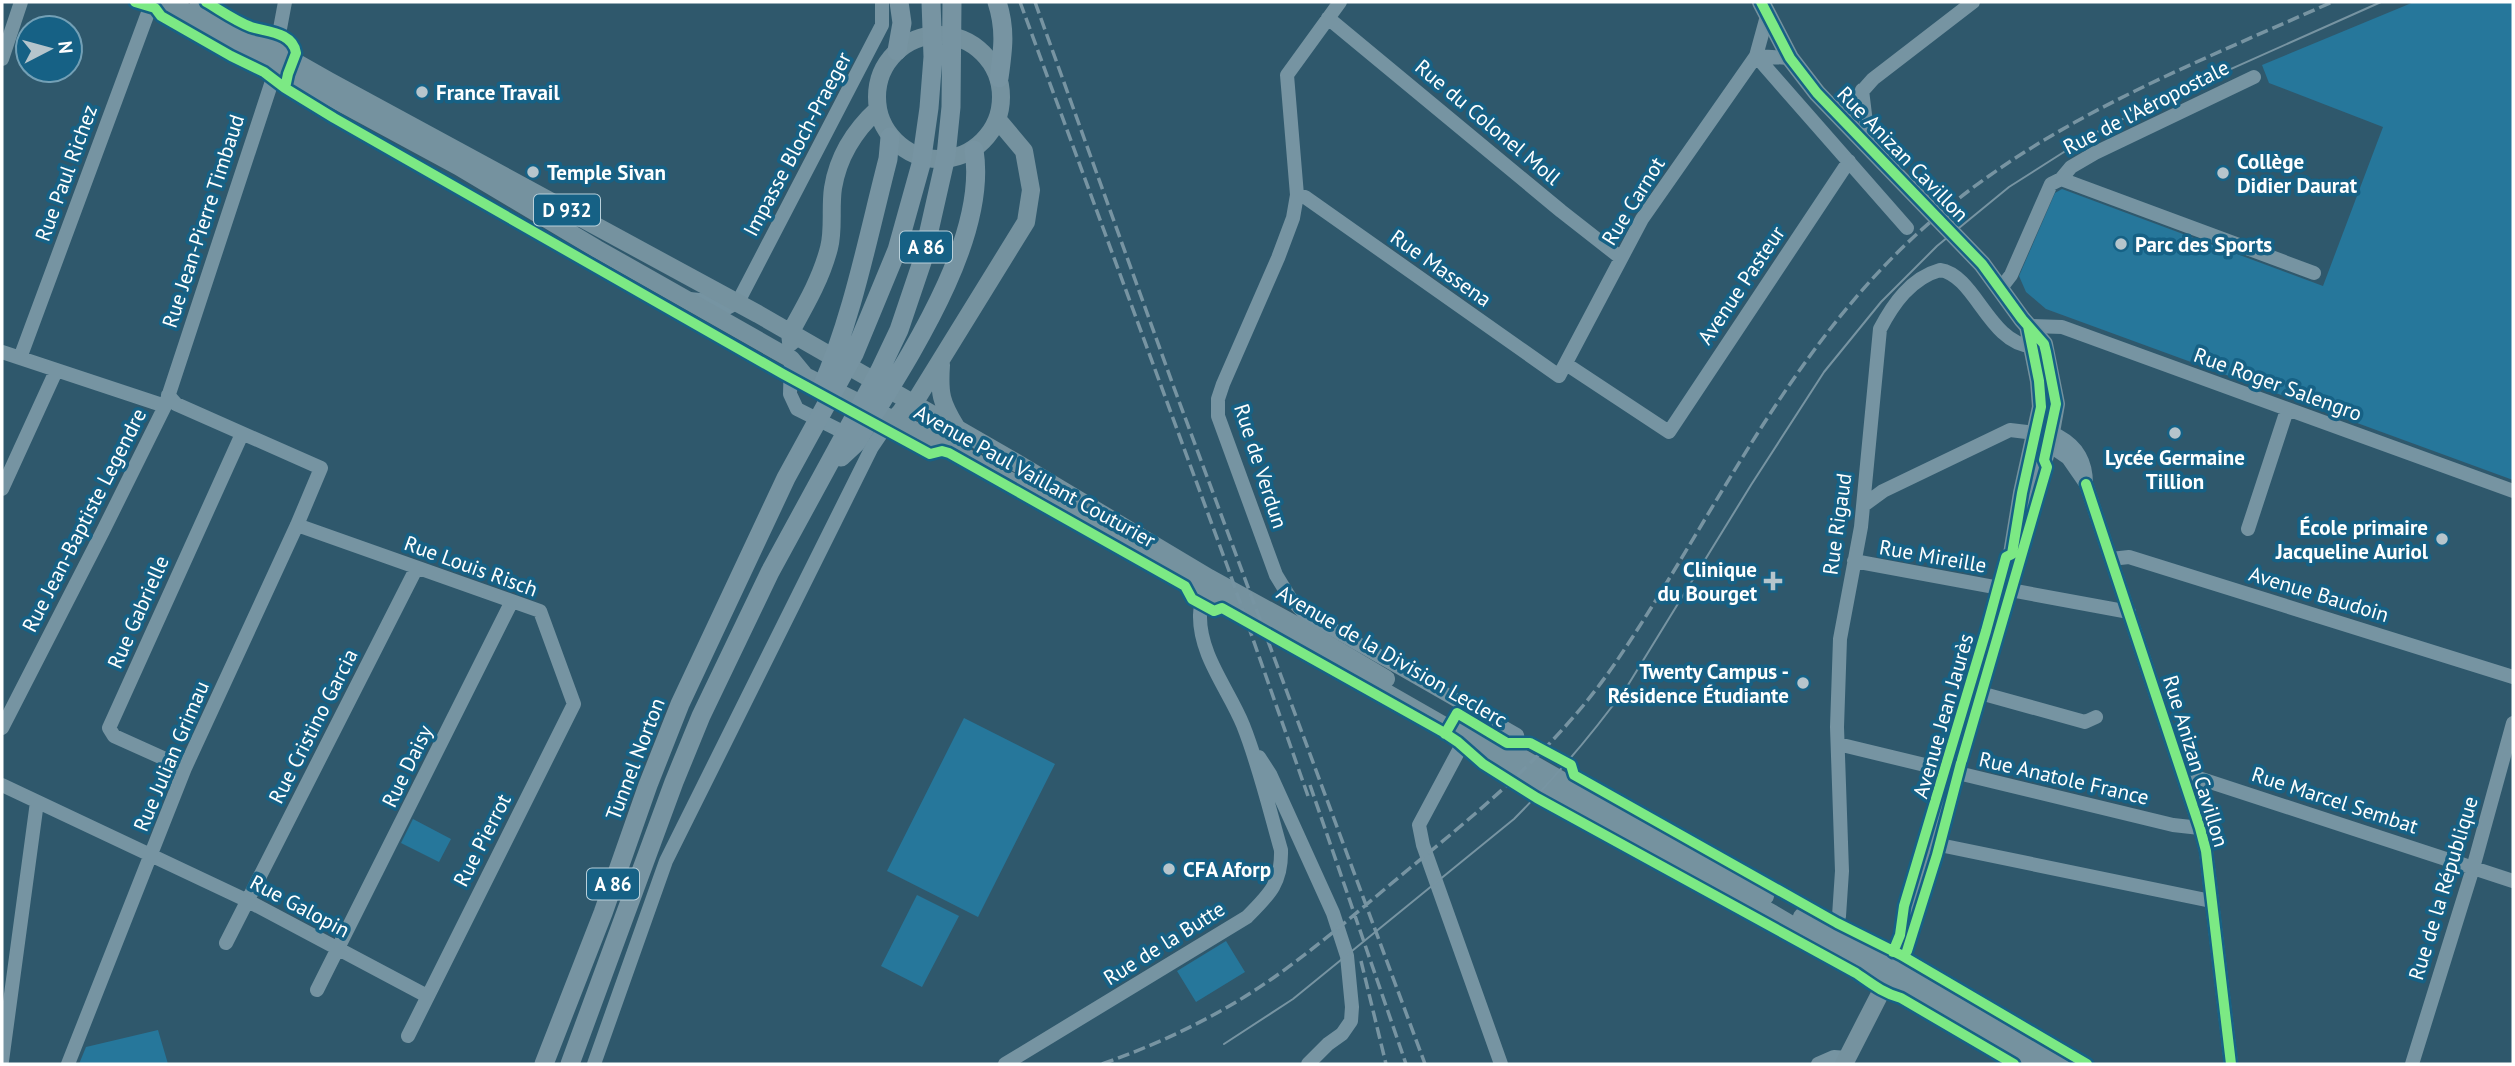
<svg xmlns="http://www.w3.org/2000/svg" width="2515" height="1066" font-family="'PT Sans',sans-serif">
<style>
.green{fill:#26779b}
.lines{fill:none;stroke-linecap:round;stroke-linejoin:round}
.minor{stroke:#7694a2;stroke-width:14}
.major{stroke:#75929f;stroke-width:18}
.highway{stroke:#7794a2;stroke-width:19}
.tram{stroke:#7794a2;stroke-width:2}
.rail{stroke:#7794a2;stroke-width:3.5;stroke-dasharray:12 5;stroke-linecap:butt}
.cycleway-casing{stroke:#166185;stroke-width:15}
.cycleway{stroke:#7ce984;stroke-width:10}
.poi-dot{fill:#b6c5cc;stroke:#166185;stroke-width:2.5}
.labels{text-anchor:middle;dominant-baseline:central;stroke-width:7;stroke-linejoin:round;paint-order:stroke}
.shield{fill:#166185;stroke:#b9d0da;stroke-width:2}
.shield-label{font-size:19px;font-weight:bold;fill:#fff}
.poi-label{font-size:21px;font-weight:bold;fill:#fff;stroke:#166185;text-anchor:start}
.street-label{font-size:21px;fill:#fff;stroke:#166185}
</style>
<rect width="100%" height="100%" fill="#2f586c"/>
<path class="green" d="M2414,2H2513V480L2046,309L2026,292L2019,276L2055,193L2062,189L2323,286L2383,127L2269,83L2262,65Z
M964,718L1055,764L978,917L887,871Z
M413,819L451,839L439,862L401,843Z
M917,895L959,916L922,987L881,966Z
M1226,941L1245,972L1196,1002L1177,971Z
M158,1030L168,1064H79L86,1047Z"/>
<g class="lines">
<path class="minor" d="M1340,2L1287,75L1297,195L1293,218L1278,258L1223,384L1218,399V416L1276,575L1290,598L1304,613L1517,735L1521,757
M1328,18L1561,211L1621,258
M1756,56L1907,228
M1756,56L1790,58
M2,59L21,2
M1862,90L1869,147
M1841,115L1873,79L1973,2
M2061,179L2071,167L2095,153L2254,77
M1297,195L1305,197L1559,376L1642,219L1756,56L1767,16
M2001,288L2011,275L2051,184L2061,179L2314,273
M689,299L711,301L725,309L738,302L882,25V2
M2028,326L2062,327L2513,491
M2,352L165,406
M20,358L152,2
M791,359L790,394L797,409L853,437
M1566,364L1669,432L1849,161
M2086,484L2068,458L2052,447L2050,438L2058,436C2078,447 2086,462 2086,484L2200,828L2206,851L2231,1064
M2,489L56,371
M1864,505L1883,491L2010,430L2035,433
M297,525L540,611L574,704L408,1036
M2248,529L2287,410
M2111,559L2129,557L2513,677
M1854,561L2129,612
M1973,691L2085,722L2096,717
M2,728L103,531L165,406L277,66L276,50L285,2
M1465,739L1419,825L1423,845L1501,1064
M1838,744L2173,825L2200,828
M1259,757L1270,774L1333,913L1347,956L1352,1007L1351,1021L1342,1034L1328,1044L1308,1064
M185,768L114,736L109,728L242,434
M2183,773L2513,881
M2,785L248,901L427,996
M1930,843L2211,901
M1833,935L1839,916L1842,871L1837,727L1840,639L1861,527L1880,329C1893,304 1911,278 1940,270C1975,275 1989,343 2031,346
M226,943L416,569
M317,990L512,601
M2,1061L37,802
M68,1064L185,768L297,525L321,468L176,404L168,395
M594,1064L666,861L872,447L891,419L899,411
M1005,1064L1247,917C1269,895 1282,883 1281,850C1269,808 1259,765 1243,725C1229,690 1199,655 1200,615C1200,604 1205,593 1208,583
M1818,1064L1834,1057L1847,1058
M2412,1064L2473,868L2513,723"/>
<path class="major" d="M169,2L288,74L458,166L597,249L791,359L805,376L938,442L1012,482L1191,585L1289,637L1448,728L1553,793L1773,914L1817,940L1827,950C1897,990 1968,1029 2040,1064
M1761,2L1790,58L1817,93L1982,264L2022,319L2044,344L2056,404L2050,438L2027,518
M198,7L329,81L758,314L1010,459L1209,578L1295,625L1386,679
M877 97a62 62 0 1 1 124 0a62 62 0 1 1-124 0Z
M791,342L790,333C805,306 821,279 829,248C834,229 830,208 833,188C838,157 855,130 878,109
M941,365C939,394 941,402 956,427
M902,410L913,405L1026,222L1031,190L1024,151L998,120
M1464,725L1765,896
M1802,917L2063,1064
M1844,1064L1885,984L1903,942L2012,554L2022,493L2041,407L2039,381L2028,326"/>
<path class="highway" d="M997,2C1006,29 1003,50 999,78
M897,51L902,23L899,2
M821,389C853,316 868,236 888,159L890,137
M841,457L856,443C902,367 989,242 974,150
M544,1064L603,913L648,785L680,704L786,478L854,354L897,250L921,164L929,108L933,57L931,2
M570,1064L674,782L701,716L770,572L880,370L899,330L922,262L946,156L951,107L952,2"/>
<path class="tram" d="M1224,1044L1293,999L1514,819C1555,778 1594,732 1628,685L1751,485L1824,372L1881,302L1937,246L2009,187L2089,136L2157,102L2381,2"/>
<path class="rail" d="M1020,2L1228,568L1308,796
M1035,2L1173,385L1425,1064
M1310,785L1406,1064
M1361,961L1386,1064
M1102,1064C1147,1048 1190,1029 1231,1005C1296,967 1352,916 1410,868C1486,806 1560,744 1616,662C1708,526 1777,374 1894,256C2019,130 2174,73 2332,2"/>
<defs>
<path id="cycleway" d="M135,2L155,8L161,16L231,56L264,72L285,88
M206,2C220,10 235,21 251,27C266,32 293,32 296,53L288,74L285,88L334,118L783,374L930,454L942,451L949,453L1185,586L1192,599L1214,611L1222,608L1443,732L1458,742L1483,764L1537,798L1856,973C1872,984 1883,993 1901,998L2014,1064
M1761,2L1790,58L1817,93L1982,264L2022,319L2044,344L2046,352L2056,404L2044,460L2047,467L1962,760
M2086,484L2200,828L2206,851L2231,1064
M1445,734L1457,713L1507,743H1530L1571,765L1574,775L1837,923L1901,955L2087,1064
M1907,951L1937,855L1961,763
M1893,952L1900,935L1904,906L1986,631L2006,557L2012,554L2022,493L2041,407L2039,381L2028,326"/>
</defs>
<use href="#cycleway" class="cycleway-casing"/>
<use href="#cycleway" class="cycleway"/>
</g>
<g class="poi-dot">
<circle cx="422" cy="92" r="7"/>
<circle cx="533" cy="172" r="7"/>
<circle cx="2223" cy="173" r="7"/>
<circle cx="2121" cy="244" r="7"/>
<circle cx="2175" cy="433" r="7"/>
<circle cx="2442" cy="539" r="7"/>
<path d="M1769.5 570.5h7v7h7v7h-7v7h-7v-7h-7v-7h7z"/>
<circle cx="1803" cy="683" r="7"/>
<circle cx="1169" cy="869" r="7"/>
</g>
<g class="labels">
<g class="shield">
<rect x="534" y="194.5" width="66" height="31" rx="5"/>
<rect x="900" y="231.5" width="52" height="31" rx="5"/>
<rect x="587" y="868.5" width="52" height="31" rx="5"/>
</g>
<g class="shield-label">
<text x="567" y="210">D 932</text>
<text x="926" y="247">A 86</text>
<text x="613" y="884">A 86</text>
</g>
<g class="poi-label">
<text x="436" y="92">France Travail</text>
<text x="2237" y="161">Collège<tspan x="2237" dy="24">Didier Daurat</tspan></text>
<text x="547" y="172">Temple Sivan</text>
<text x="2135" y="244">Parc des Sports</text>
<text x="2175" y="457" text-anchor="middle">Lycée Germaine<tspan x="2175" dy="24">Tillion</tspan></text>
<text x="2428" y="527" text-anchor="end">École primaire<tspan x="2428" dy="24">Jacqueline Auriol</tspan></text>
<text x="1757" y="569" text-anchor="end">Clinique<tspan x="1757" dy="24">du Bourget</tspan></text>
<text x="1789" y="671" text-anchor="end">Twenty Campus -<tspan x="1789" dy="24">Résidence Étudiante</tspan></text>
<text x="1183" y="869">CFA Aforp</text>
</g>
<g class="street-label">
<text transform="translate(2146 107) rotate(-27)">Rue de l'Aéropostale</text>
<text transform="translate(1488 122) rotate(40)">Rue du Colonel Moll</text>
<text transform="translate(797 144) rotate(-62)">Impasse Bloch-Praeger</text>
<text transform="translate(1903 154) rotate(46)">Rue Anizan Cavillon</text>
<text transform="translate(66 173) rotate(-70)">Rue Paul Richez</text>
<text transform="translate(1633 201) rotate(-58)">Rue Carnot</text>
<text transform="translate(203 221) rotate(-72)">Rue Jean-Pierre Timbaud</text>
<text transform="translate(1441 268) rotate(35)">Rue Massena</text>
<text transform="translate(1741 285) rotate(-56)">Avenue Pasteur</text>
<text transform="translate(2278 384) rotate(20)">Rue Roger Salengro</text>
<text transform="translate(1261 466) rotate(72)">Rue de Verdun</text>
<text transform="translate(1035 476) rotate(29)">Avenue Paul Vaillant Couturier</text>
<text transform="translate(84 520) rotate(-63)">Rue Jean-Baptiste Legendre</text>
<text transform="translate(1837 524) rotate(-82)">Rue Rigaud</text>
<text transform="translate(1933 556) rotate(10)">Rue Mireille</text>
<text transform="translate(471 566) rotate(20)">Rue Louis Risch</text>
<text transform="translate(2319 594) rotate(17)">Avenue Baudoin</text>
<text transform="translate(138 612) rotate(-66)">Rue Gabrielle</text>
<text transform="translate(1392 656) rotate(30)">Avenue de la Division Leclerc</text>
<text transform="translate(1943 716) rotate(-74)">Avenue Jean Jaurès</text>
<text transform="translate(313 726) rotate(-63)">Rue Cristino Garcia</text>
<text transform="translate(171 756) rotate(-67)">Rue Julian Grimau</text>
<text transform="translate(635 759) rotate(-69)">Tunnel Norton</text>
<text transform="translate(2196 761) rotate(73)">Rue Anizan Cavillon</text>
<text transform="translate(407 766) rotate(-64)">Rue Daisy</text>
<text transform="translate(2064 778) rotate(13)">Rue Anatole France</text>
<text transform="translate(2335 800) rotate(18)">Rue Marcel Sembat</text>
<text transform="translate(482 840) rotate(-63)">Rue Pierrot</text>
<text transform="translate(2443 888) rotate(-73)">Rue de la République</text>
<text transform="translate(300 906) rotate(28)">Rue Galopin</text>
<text transform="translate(1164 943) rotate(-32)">Rue de la Butte</text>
</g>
</g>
<rect width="2515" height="1066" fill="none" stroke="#ffffff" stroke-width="7"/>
<g transform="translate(49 49) rotate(84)"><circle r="33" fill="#166185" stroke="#73a0b6" stroke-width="2"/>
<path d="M0-5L12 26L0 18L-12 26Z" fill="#b6c5cc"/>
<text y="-10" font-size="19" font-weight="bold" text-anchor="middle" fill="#ffffff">N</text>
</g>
</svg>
